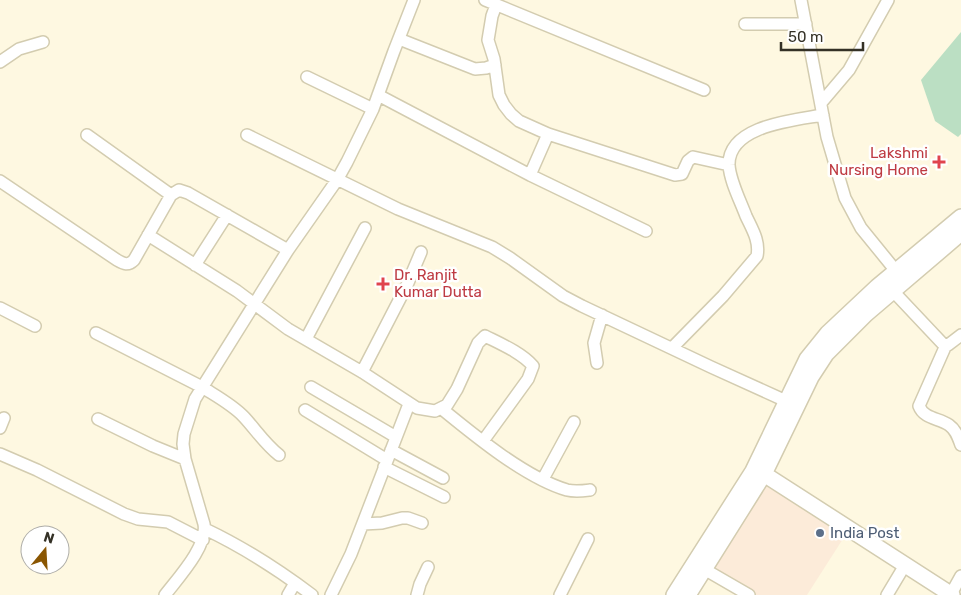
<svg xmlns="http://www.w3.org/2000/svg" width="961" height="595" font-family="Rubik,sans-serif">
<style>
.commercial{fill:#fcebd9}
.green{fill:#bbdfc3}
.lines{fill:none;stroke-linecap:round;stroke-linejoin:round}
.street-casing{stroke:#d3ccb0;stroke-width:14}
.secondary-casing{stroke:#d3ccb0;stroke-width:18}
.street{stroke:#fff;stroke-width:11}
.secondary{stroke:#fff;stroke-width:15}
.health-dot{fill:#e0444e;stroke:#fff;stroke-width:2}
.service-dot{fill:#5c6f8a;stroke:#fff;stroke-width:2}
.labels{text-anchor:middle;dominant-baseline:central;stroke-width:5;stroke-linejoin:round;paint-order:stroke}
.health-label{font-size:15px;fill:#be3a42;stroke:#fff;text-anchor:end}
.service-label{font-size:15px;fill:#4e5e75;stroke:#fff;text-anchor:start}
</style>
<rect width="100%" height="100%" fill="#fef8e1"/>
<path class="commercial" d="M766,477L848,531L807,595H754L712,569Z"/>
<path class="green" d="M961,32V134L958,137L935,121L921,80Z"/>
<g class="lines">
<defs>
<path id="street" d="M485,0L704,90
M801,0L827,137L845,198L861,228L896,271
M496,5L492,16L488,40L494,59L499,95L504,105L511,114L519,121L548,134L675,175L682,174L688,161L693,157L729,165
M745,24H806
M399,39L475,69L486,68L495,65
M0,62L19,49L43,42
M307,77L373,109
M378,95L530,175L646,231
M821,103L849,70L888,0
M87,135L171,195
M247,135L398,209L492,247L510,258L563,296L582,306L711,367L786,401
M530,175L548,134
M0,181L117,260C124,264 128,266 134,260L171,195L179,190L188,193L288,250
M148,235L237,291L288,329L362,372L417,408L435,411L447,405L457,389L478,343L485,336C501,344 522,353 533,366L528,379L483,441
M195,265L227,215
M892,290L942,343L948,345L961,335
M0,308L35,326
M96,333L202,387C216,396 233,405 244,417C256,430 265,444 279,455
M306,339L365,228
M946,345L919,406C924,419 939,418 949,425C956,430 958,437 961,445
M672,348L723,296L757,256C760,241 752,229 746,216C740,200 730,181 729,165C728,125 796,120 823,115
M597,363L594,343L602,315
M362,372L407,285L421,252
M311,387L396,437
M442,409C475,436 526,478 567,490C575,492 582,491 590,490
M305,410L387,460
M98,419L153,446L185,459
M0,428L4,418
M391,450L443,478
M0,454L37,470L124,514L138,519L168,522L203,540
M384,467L444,497
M543,479L574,422
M363,524L382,523L402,518H408L422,523
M205,529C241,546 280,571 312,595
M704,569L749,595
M951,594L961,576
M165,595C178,578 208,546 204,524L185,459L183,444L184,434L195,399L288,250L337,180L347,162L373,109L394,51L414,0
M288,595L295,583
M331,595L351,554L409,404
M417,595L420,584L428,567
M560,595L588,539
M887,595L905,565"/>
<path id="secondary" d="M764,474L952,595
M674,595L753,471L807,359L828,333L877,287L961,217
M688,595L764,474L811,377L826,354L866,314L961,233"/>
</defs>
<use href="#street" class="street-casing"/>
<use href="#secondary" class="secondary-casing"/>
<use href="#street" class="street"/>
<use href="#secondary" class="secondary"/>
</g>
<g class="health-dot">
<path d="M936.5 154.5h5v5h5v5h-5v5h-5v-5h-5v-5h5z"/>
<path d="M380.5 276.5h5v5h5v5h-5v5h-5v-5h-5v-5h5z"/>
</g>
<circle class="service-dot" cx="820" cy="533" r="5"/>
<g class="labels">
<g class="health-label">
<text x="928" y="153">Lakshmi<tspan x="928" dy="17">Nursing Home</tspan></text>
<text x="394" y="275" text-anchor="start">Dr. Ranjit<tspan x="394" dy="17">Kumar Dutta</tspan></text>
</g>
<g class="service-label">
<text x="830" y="533">India Post</text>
</g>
</g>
<g transform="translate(45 550) rotate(18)"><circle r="24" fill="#ffffff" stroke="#aeada8"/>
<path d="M0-4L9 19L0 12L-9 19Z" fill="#8a5602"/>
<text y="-8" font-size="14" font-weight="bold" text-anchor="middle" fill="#343126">N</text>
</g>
<path d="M781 42v8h82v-8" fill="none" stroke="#343126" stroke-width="2.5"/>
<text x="788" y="42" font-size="15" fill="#343126" stroke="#ffffff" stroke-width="4" paint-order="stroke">50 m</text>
</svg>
